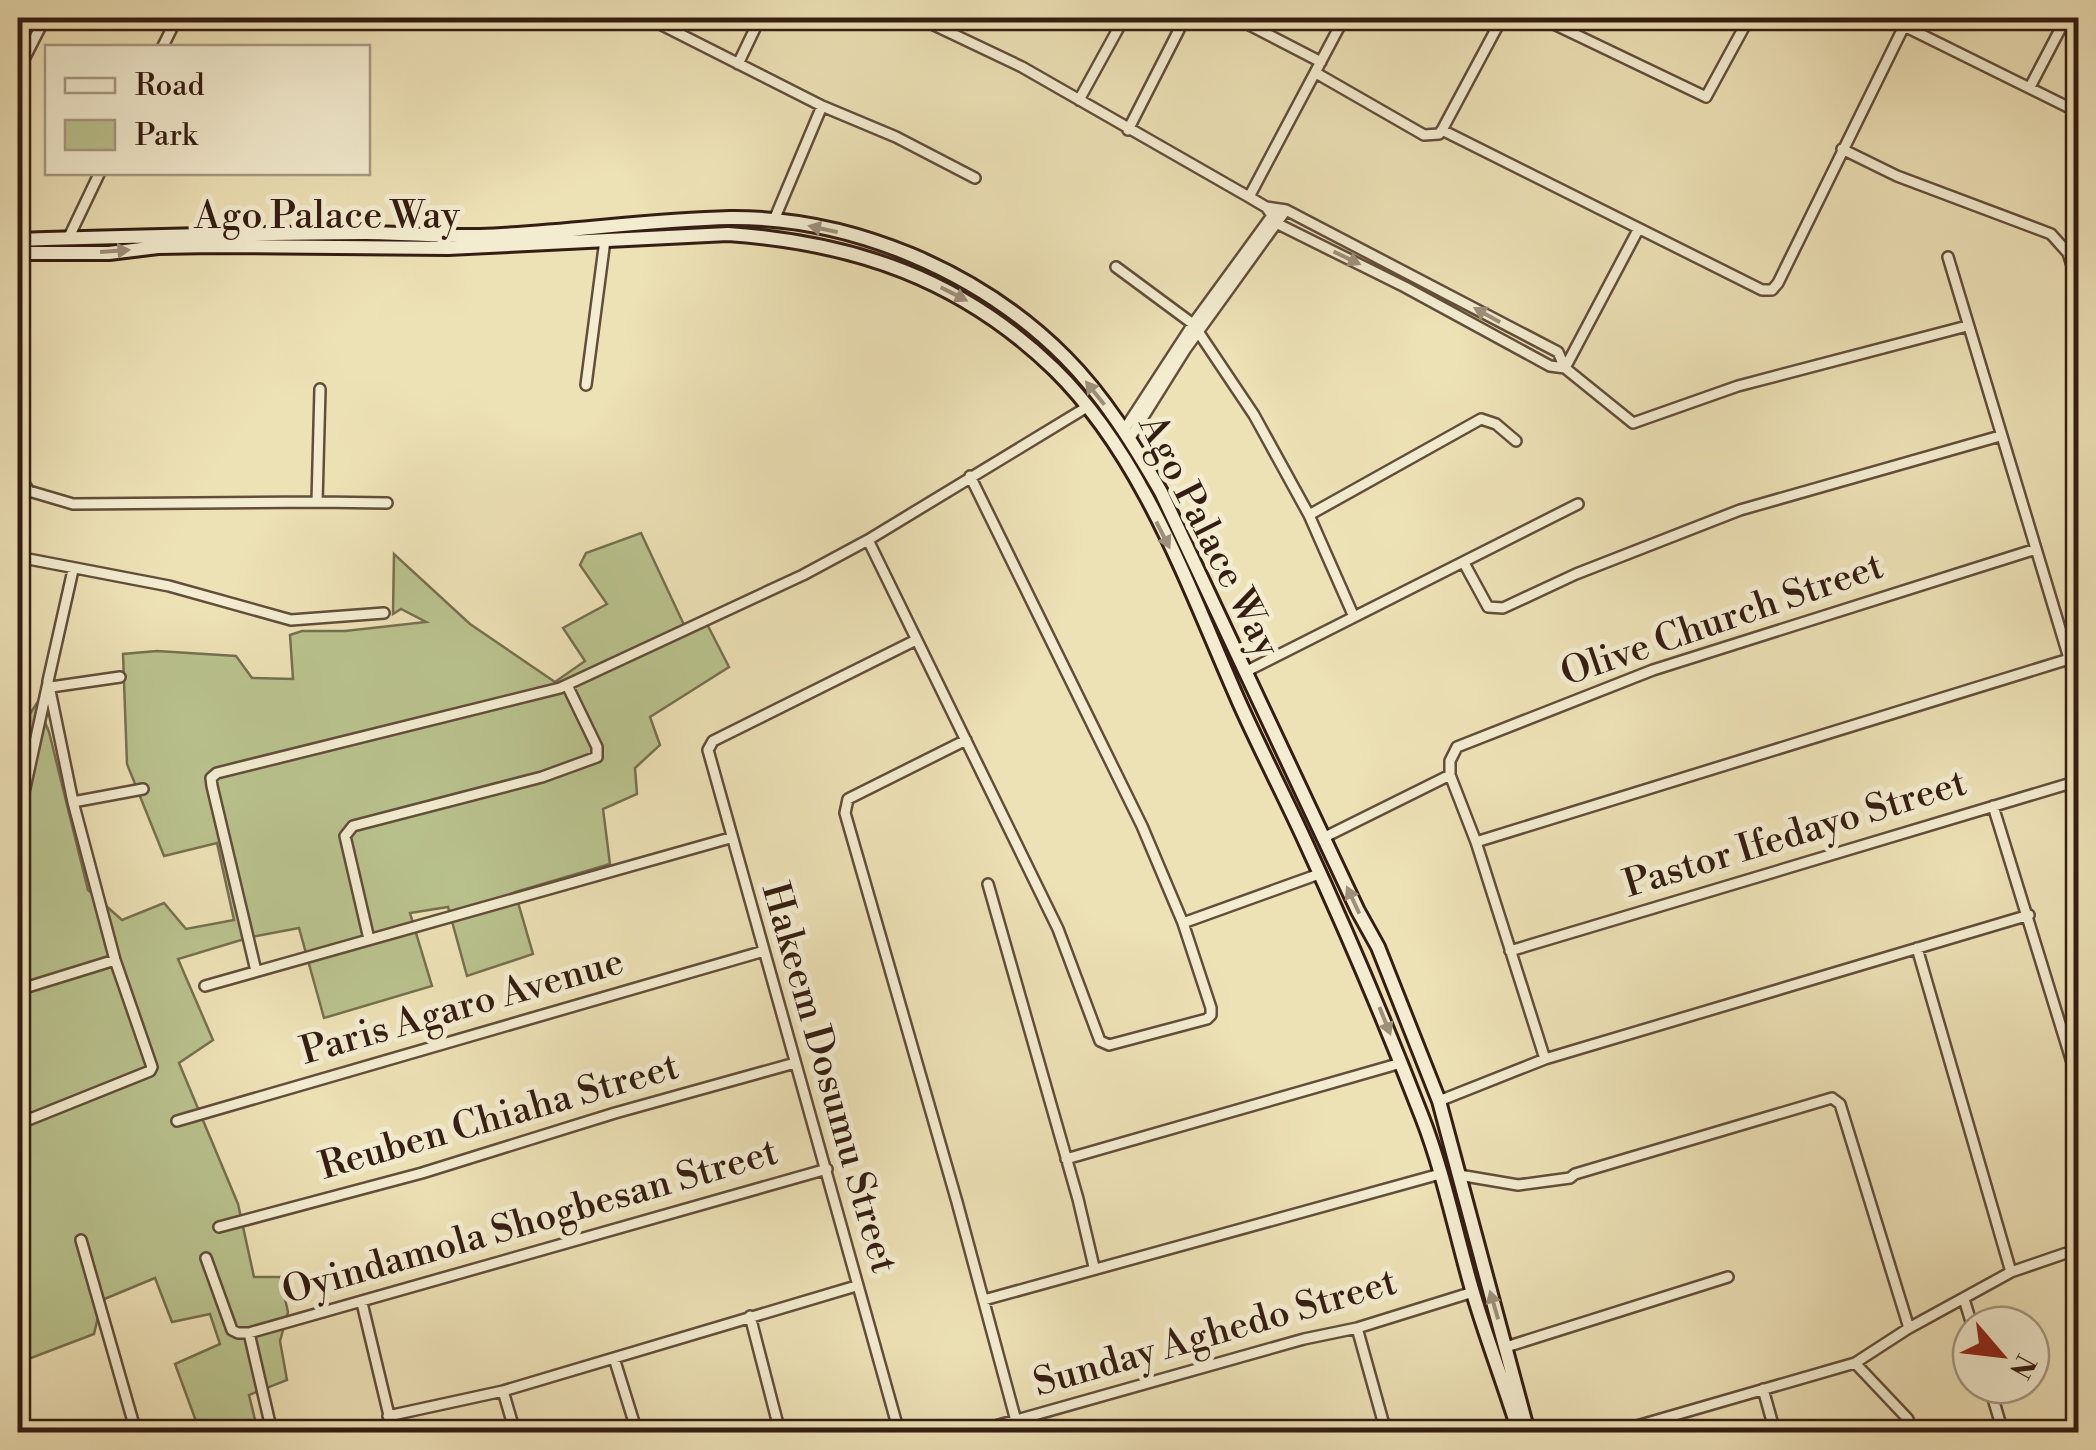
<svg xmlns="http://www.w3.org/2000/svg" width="2096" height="1450" font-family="'Libre Bodoni',serif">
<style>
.green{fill:#b9c28d;stroke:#767050;stroke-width:2.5}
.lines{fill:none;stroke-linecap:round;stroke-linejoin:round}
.minor-casing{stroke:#624e3b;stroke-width:14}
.secondary-casing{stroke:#341d12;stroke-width:18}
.minor{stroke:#f3ecd0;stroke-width:9}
.secondary{stroke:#f3ecd0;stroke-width:12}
.oneway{fill:#9d8f7a}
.labels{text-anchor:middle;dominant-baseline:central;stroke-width:10;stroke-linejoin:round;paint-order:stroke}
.street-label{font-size:38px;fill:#341d12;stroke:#f3ecd0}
</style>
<rect width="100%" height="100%" fill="#ede1b6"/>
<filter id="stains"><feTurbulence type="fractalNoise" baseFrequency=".002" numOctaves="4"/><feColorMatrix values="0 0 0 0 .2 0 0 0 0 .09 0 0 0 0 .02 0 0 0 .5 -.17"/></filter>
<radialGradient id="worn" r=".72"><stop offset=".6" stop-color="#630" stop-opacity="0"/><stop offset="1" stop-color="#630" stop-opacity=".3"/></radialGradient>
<path class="green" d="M641,533L685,627L707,624L729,667L650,717L660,745L635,768L637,794L603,809L610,864L515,892L533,954L467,976L448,907L410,913L432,986L324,1018L299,928L251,937L178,959L213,1040L179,1063L238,1204L254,1277H280L288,1312L280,1341L287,1380L249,1395L258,1432H200L175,1364L220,1344L210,1314L172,1322L155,1278L102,1300L94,1334L18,1363V732L37,703L49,732L88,890L122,920L164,903L186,929L234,920L217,843L164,856L127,764L123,654L157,651L236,656L252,678L293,679L290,635L302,631H345L426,622L401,609L393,614L394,554L470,624L555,682L585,661L563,628L607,604L580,565L586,553Z"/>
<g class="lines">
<defs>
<path id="minor" d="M648,18L822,106L896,137L975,178
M919,18L1022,67L1249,197
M1236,18L1321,62
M1344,18L1249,197L1266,207L1278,224L1405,287L1550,366L1565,368
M1541,18L1706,97L1749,18
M1904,26L2078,112
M162,48L177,18
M738,64L760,18
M18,71L45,18
M1316,73L1424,135L1439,134L1442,130L1762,290H1772L1778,283L1908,18
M2030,87L2066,18
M1079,100L1124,18
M1128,130L1185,18
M1442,130L1502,18
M1842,149L1897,176L2051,234L2068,253L2078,284
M1266,207L1286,210L1558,352L1565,368L1633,423L1738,386L1967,326
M774,220L822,106
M68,239L100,172
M1948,257L2078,688
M1116,267L1193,324L1254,415L1309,515L1354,617
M1565,368L1638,230
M586,385L605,240
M320,389L317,502L387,503
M1124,430L1193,324L1274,213
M1130,438L1185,350L1286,210
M18,474L29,491L73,504L317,502
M1309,515L1481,419L1496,424L1516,441
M868,540L1058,929L1100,1041L1109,1045L1207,1019L1211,1015V1008L1183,923L1142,826L970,476
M18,557L169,586L291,620L384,613
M1464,563L1488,607L1503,608L1576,574L1740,510L2000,436
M1245,672L1578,504
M51,687L120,677
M966,740L848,799L845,813L957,1202L1019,1432
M73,802L143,789
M1993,806L2078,1082
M18,820L48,683
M1325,837L1450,775
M1476,842L2069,659
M988,884L1078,1199L1094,1267
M1183,923L1319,874
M369,939L345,836L353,826L542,777L597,757V747L567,685
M1917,948L2011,1272
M1510,951L2078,781
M256,971L212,786L211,778L217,773L560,688L803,575L868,540L1087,407
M205,986L730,838
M18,990L115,960
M1545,1059L1476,842L1450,775V761L1457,747L1653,670L2036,549
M1439,1101L1545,1059L2029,915
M177,1121L764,951
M18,1124L150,1071L152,1067L115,960L73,802L48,681L73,570
M1066,1159L1401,1063
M1459,1175L1518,1185L1570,1178L1575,1174L1832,1098L1840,1104L1909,1328
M219,1227L422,1173L615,1113L795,1063
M81,1240L136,1432
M2073,1251L2078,1270
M206,1258L232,1330L238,1333H249L827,1169
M1964,1299L1972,1325
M984,1300L1440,1174
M362,1303L393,1432
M750,1316L780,1432
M1357,1328L1386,1432
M249,1333L272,1432
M1506,1347L1728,1277
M614,1358L637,1432
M1855,1363L1908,1419
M1989,1385L2003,1432
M1763,1389L1775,1432
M503,1391L515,1432
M388,1416L503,1391L856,1286
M899,1432L708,750L713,741L914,641
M974,1432L1304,1339L1357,1328L1473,1292
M1616,1432L1855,1363L1909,1328L2011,1272L2078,1249"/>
<path id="secondary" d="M18,240C134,236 250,234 366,233C404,233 442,237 480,236C563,233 646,220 730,218C852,217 979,271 1065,357C1104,396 1134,445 1161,492L1358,911L1378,947L1439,1101L1528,1432
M18,253H109L158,247L214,246L448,248L728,234C855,243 961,279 1054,369C1144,457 1189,589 1239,702C1260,749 1284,795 1305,841C1347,932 1386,1024 1422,1117C1443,1171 1455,1230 1471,1286C1485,1335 1504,1383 1519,1432"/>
</defs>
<use href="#minor" class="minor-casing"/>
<use href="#secondary" class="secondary-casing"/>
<use href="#minor" class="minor"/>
<use href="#secondary" class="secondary"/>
</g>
<defs><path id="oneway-solid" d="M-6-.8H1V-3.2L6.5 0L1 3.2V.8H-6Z" transform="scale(2.5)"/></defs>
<g class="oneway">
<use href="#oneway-solid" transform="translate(823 229) rotate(-168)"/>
<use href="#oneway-solid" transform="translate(115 251) rotate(-4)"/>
<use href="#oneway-solid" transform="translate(1347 258) rotate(26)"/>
<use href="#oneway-solid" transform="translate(954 294) rotate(27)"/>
<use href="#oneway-solid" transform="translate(1487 315) rotate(-151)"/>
<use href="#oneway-solid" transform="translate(1095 393) rotate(-129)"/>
<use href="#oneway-solid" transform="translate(1163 535) rotate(63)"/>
<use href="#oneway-solid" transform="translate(1353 900) rotate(-115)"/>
<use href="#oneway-solid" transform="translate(1385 1021) rotate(68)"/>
<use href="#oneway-solid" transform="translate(1494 1305) rotate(-106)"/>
</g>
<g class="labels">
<g class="street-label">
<text x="327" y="216">Ago Palace Way</text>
<text transform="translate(1209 536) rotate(63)">Ago Palace Way</text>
<text transform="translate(1722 620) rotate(-19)">Olive Church Street</text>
<text transform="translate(1795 834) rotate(-17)">Pastor Ifedayo Street</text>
<text transform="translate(462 1007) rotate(-16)">Paris Agaro Avenue</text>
<text transform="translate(829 1078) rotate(74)">Hakeem Dosumu Street</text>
<text transform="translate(499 1117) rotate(-16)">Reuben Chiaha Street</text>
<text transform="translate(530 1222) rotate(-16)">Oyindamola Shogbesan Street</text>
<text transform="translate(1215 1333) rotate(-16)">Sunday Aghedo Street</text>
</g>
</g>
<rect width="2096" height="1450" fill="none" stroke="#ede1b6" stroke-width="60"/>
<rect x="20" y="20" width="2056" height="1410" fill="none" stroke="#341d12" stroke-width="5"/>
<rect x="30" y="30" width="2036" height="1390" fill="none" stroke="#341d12" stroke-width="2.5"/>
<rect x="45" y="45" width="325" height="130" fill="#f3ecd0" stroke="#a79984" stroke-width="2.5"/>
<rect x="65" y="78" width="50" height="15" fill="#f3ecd0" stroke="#a79984" stroke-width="2.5"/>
<text x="135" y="95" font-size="30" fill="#341d12">Road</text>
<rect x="65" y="120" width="50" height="30" fill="#b9c28d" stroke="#a79984" stroke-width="2.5"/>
<text x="135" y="145" font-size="30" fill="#341d12">Park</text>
<g transform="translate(2001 1355) rotate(118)"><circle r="48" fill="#f3ecd0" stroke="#a79984" stroke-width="2.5"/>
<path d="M0-8L18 38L0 25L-18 38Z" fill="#8f2418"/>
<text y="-15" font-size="28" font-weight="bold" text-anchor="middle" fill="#341d12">N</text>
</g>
<rect width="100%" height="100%" filter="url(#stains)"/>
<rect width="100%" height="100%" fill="url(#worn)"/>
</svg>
